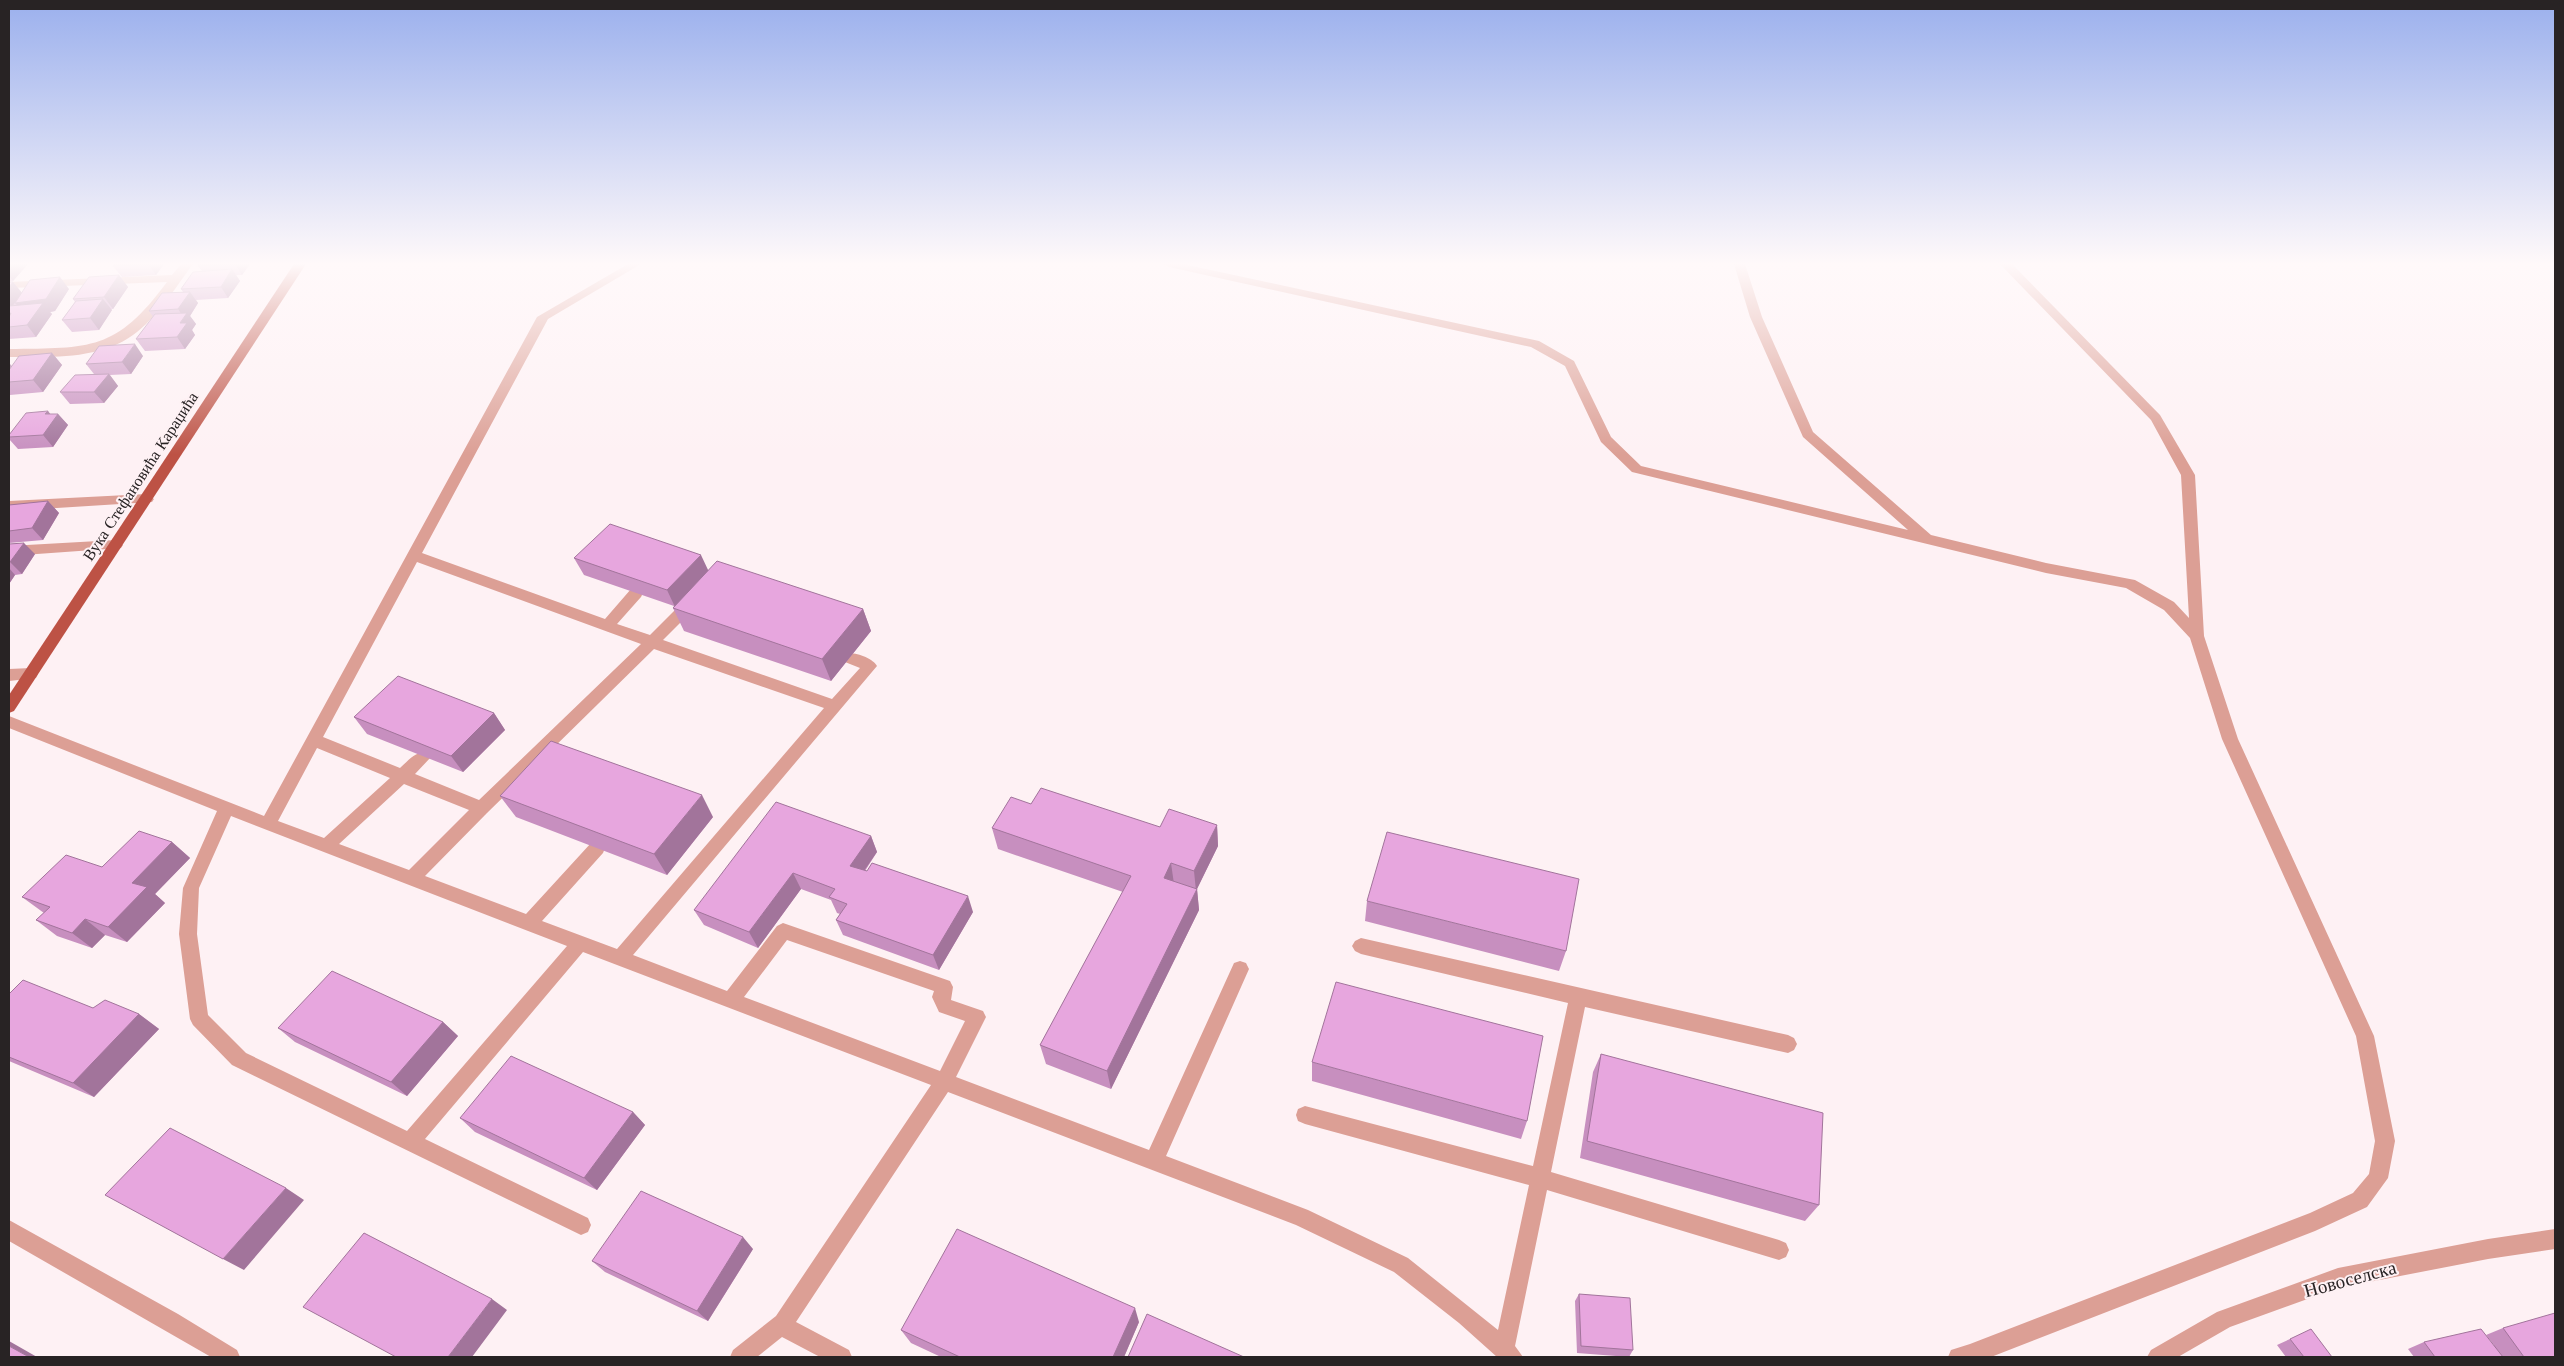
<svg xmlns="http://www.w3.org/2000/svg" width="2564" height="1366" font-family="'Libre Baskerville',serif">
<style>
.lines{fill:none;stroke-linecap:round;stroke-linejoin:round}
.minor{fill:#dc9f95;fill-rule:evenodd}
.major{fill:#bd5245;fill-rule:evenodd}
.wall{fill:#c78fbf}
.shaded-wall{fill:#a2749b}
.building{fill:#e7a6de;stroke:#a2749b}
.labels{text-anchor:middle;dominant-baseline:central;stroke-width:4;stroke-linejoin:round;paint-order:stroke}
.street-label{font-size:16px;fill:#282324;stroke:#fef1f4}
.near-street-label{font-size:19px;fill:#282324;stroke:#fef1f4}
</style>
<rect width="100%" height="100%" fill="#fef1f4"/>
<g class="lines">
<path class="minor" d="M181,264H193C175,288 157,318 133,335C99,360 49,357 9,357V349C91,348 116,351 167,282L9,288V282L172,275Z
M628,264H641L548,319L422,553L605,619L631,589H641L643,593L641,597L617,624L650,635L685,600H695L697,604L695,608L663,640L832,699L860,668L845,662L843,658L845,654C853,651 873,658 877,666L633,955L727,991L777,926L783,923L950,981L953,987L951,1000L983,1011L986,1017L956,1077L1149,1150L1234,963L1240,961L1246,963L1249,969L1166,1156L1308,1210L1408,1258L1498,1330L1529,1185L1305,1124L1298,1121L1296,1115L1298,1109L1305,1106L1533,1166L1568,1003L1361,954L1355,951L1352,946L1355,941L1361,938L1788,1035L1794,1038L1797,1044L1794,1050L1788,1053L1585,1007L1551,1172L1779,1240L1786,1243L1789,1250L1786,1257L1779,1260L1547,1190L1515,1346L1523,1357H1497L1459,1323L1394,1272L1296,1225L948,1092L796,1322L849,1350L852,1357H820L782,1337L757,1357H730L733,1350L776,1316L931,1085L583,952L425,1139L588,1218L591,1225L588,1232L581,1235L232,1065L193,1025L190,1019L179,934L183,888L217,811L9,728V716L264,816L537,317ZM417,562L641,644L479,800L415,774L431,757L429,753C417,749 408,761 400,768L323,737ZM654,649L824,708L617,949L542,921L603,853L605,848L603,843L597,841L591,843L526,914L425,876L487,813ZM317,748L390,778L324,838L278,821ZM404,784L469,810L409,870L339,844ZM231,816L567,946L407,1131L246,1053L208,1015L197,934L199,888ZM787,940L934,991L932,997L939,1012L965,1021L940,1071L744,997Z
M1163,264H1183L1539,341L1574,361L1611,437L1641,466L1908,530L1803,437L1750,317L1734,264H1745L1762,317L1813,432L1931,535L2046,563L2135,580L2174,602L2189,618L2181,475L2151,420L2000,264H2012L2160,415L2195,475L2204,636L2238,739L2374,1036L2395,1141L2388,1178L2367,1207L2315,1231L1991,1357H1948L1951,1350L1970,1344L2310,1213L2353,1193L2369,1174L2375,1141L2356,1036L2222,739L2190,638L2164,610L2126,588L2046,573L1632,472L1601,442L1565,366L1531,347L1169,267Z
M147,494L154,499L152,502L9,511V501Z
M116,540L123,545L121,548L9,556V546Z
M31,668L36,670L38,674L36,678L9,681V669Z
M9,1220L178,1314L237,1350L240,1357H211L9,1241Z
M2555,1229V1249L2488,1259L2338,1288L2230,1327L2178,1357H2147L2151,1350L2217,1312L2338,1268L2488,1239Z"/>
<path class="major" d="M294,264H306L14,711L9,713V695Z"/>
</g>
<path class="wall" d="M9,264H28L13,281H9Z
M115,264H164L156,275L122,277L113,266Z
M199,264H250L242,275H236L240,281L228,298L196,300L198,303L190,316L196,324L192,330L195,335L185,349L145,351L136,339L153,317L149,311L183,292L181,289L202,271L198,266Z
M119,275L128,287L113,309H111L112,310L99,330L72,332L62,320L75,302L73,299Z
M9,282H13L22,293L69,289L55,311L50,312L52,314L36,337L9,339Z
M52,353L62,365L43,392L10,395L9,394V363L12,366Z
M143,356L131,374L110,375L118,386L104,403L70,404L60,392L94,374L86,364Z
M48,411L50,414H58L68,425L53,447L18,449L9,439V435Z
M48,501L59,513L43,540L9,543V505Z
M9,544L35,554L22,574L15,575L9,584Z
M574,558L708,570L863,609L871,631L831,681L684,631L673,608L674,606L584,575Z
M494,713L505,730L463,772L367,734L354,717Z
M500,796L713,817L667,875L516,817Z
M1217,825L1218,846L1197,889L1199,910L1111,1089L1046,1064L1040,1045L1123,892L998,849L992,828L1160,827Z
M871,836L877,852L865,871L973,912L939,970L843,935L836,920L840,914L837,913L831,900L801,889L758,948L704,925L694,910Z
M172,842L190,858L155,894L165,903L127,942L105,935L92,948L57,936L36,920L44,913L22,897L102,867Z
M1367,901L1566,951L1559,971L1365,921Z
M9,994L93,1008L139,1014L159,1029L94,1097L9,1061Z
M443,1022L458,1036L407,1096L295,1042L278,1028Z
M1601,1054L1819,1205L1805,1221L1580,1158L1593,1072Z
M1312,1062L1527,1121L1521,1139L1312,1081Z
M633,1112L645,1125L597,1190L475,1132L460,1118Z
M753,1249L708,1321L605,1272L592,1261Z
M1579,1294L1633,1350L1629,1357L1577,1353L1575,1301Z
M1139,1322L1124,1357H941L911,1343L901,1330Z
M2503,1328L2555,1357H2414L2408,1349L2424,1342L2494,1345L2486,1335Z
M2290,1339L2332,1357H2286L2277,1345Z"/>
<path class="shaded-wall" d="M9,264H28L13,281L9,276Z
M148,264H164L156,275Z
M235,264H250L242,275Z
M232,269L240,281L228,298L221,287Z
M119,275L128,287L113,309L104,297Z
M60,277L69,289L55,311L50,312L52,314L36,337L27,325L25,314L15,303Z
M13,282L22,293L9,311V287Z
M190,292L198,303L190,316L196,324L192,330L195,335L185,349L177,337L180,323L184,318L178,309Z
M103,299L112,310L99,330L90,318Z
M135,344L143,356L131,374L122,362Z
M52,353L62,365L43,392L33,380Z
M9,363L13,368L9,374Z
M109,374L118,386L104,403L94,392Z
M48,411L54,419L58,414L68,425L53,447L43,435L45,414Z
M48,501L59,513L43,540L32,528Z
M24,543L35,554L22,574L10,562Z
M701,555L709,572L675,607L667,590Z
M9,568L15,575L9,584Z
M863,609L871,631L831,681L822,659Z
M494,713L505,730L463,772L451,756Z
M702,795L713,817L667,875L654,854Z
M1217,825L1218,846L1197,889L1199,910L1111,1089L1107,1071L1196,891L1194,871Z
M871,836L877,852L857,881L850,866Z
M172,842L190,858L155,894L165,903L127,942L108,927L132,883Z
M1171,863L1174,884L1164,878Z
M793,873L801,889L758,948L749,932Z
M968,896L973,912L939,970L933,955Z
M85,919L105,935L92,948L72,933Z
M139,1014L159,1029L94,1097L73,1083Z
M443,1022L458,1036L407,1096L391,1082Z
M633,1112L645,1125L597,1190L584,1178Z
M286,1188L304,1200L244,1270L223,1259Z
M743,1237L753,1249L708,1321L697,1311Z
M492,1299L507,1310L472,1357H448Z
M1135,1308L1139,1322L1124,1357H1113Z
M9,1341L37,1357H29L9,1346Z"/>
<path class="building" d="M115,264H148L113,266Z
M199,264H230L198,266Z
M232,269L221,287L181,289L193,272Z
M119,275L104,297L73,299L89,277Z
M60,277L46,299L15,303L30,280Z
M9,282H13L9,287Z
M190,292L178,309L149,311L162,293Z
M103,299L90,318L62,320L76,301Z
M43,303L27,325L9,327V317L11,313L9,314V306Z
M187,313L180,323H187L177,337L136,339L155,314Z
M135,344L122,362L86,364L99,346Z
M52,353L33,380L9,382V370L19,356Z
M109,374L94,392H60L75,375Z
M48,411L45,414H58L43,435L9,437V435L26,413Z
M48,501L32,528L9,531V505Z
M610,524L701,555L667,590L574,558Z
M24,543L10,562L9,563V544Z
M717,561L863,609L822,659L673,608Z
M398,676L494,713L451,756L354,717Z
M551,741L702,795L654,854L500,796Z
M1041,788L1160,827L1169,809L1217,825L1194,871L1171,863L1164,878L1197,889L1107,1071L1040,1045L1131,876L992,828L1011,797L1031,804Z
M776,802L871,836L850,866L867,871L872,863L968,896L933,955L836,920L847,904L829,897L835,889L793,873L749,932L694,910Z
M139,831L172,842L132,883L147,887L108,927L85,919L72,933L36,920L50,907L22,897L66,855L102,867Z
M1387,832L1579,879L1566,951L1367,901Z
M332,971L443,1022L391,1082L278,1028Z
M23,980L93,1008L105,1000L139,1014L73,1083L9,1057V994Z
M1336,982L1543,1036L1527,1121L1312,1062Z
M1601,1054L1823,1113L1819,1205L1587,1141Z
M511,1056L633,1112L584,1178L460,1118Z
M170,1128L286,1188L223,1259L105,1195Z
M641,1191L743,1237L697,1311L592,1261Z
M957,1229L1135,1308L1113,1357H960L901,1330Z
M364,1233L492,1299L448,1357H396L303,1307Z
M1579,1294L1630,1298L1633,1350L1581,1346Z
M2555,1313V1357H2524L2503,1328Z
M1147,1314L1244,1357H1128Z
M2311,1329L2332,1357H2304L2290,1339Z
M2481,1329L2503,1357H2435L2424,1342Z
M9,1346L29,1357H9Z"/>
<linearGradient id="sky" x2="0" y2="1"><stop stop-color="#9bb0ed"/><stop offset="0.58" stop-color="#fff9fa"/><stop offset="1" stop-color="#fff9fa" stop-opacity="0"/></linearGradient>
<rect width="2564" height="455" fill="url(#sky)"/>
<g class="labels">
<g class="street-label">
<text transform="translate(140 476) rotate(-57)">Вука Стефановића Караџића</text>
</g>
<g class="near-street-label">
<text transform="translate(2350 1279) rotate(-15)">Новоселска</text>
</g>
</g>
<rect width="2564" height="1366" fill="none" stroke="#282324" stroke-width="20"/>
</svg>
